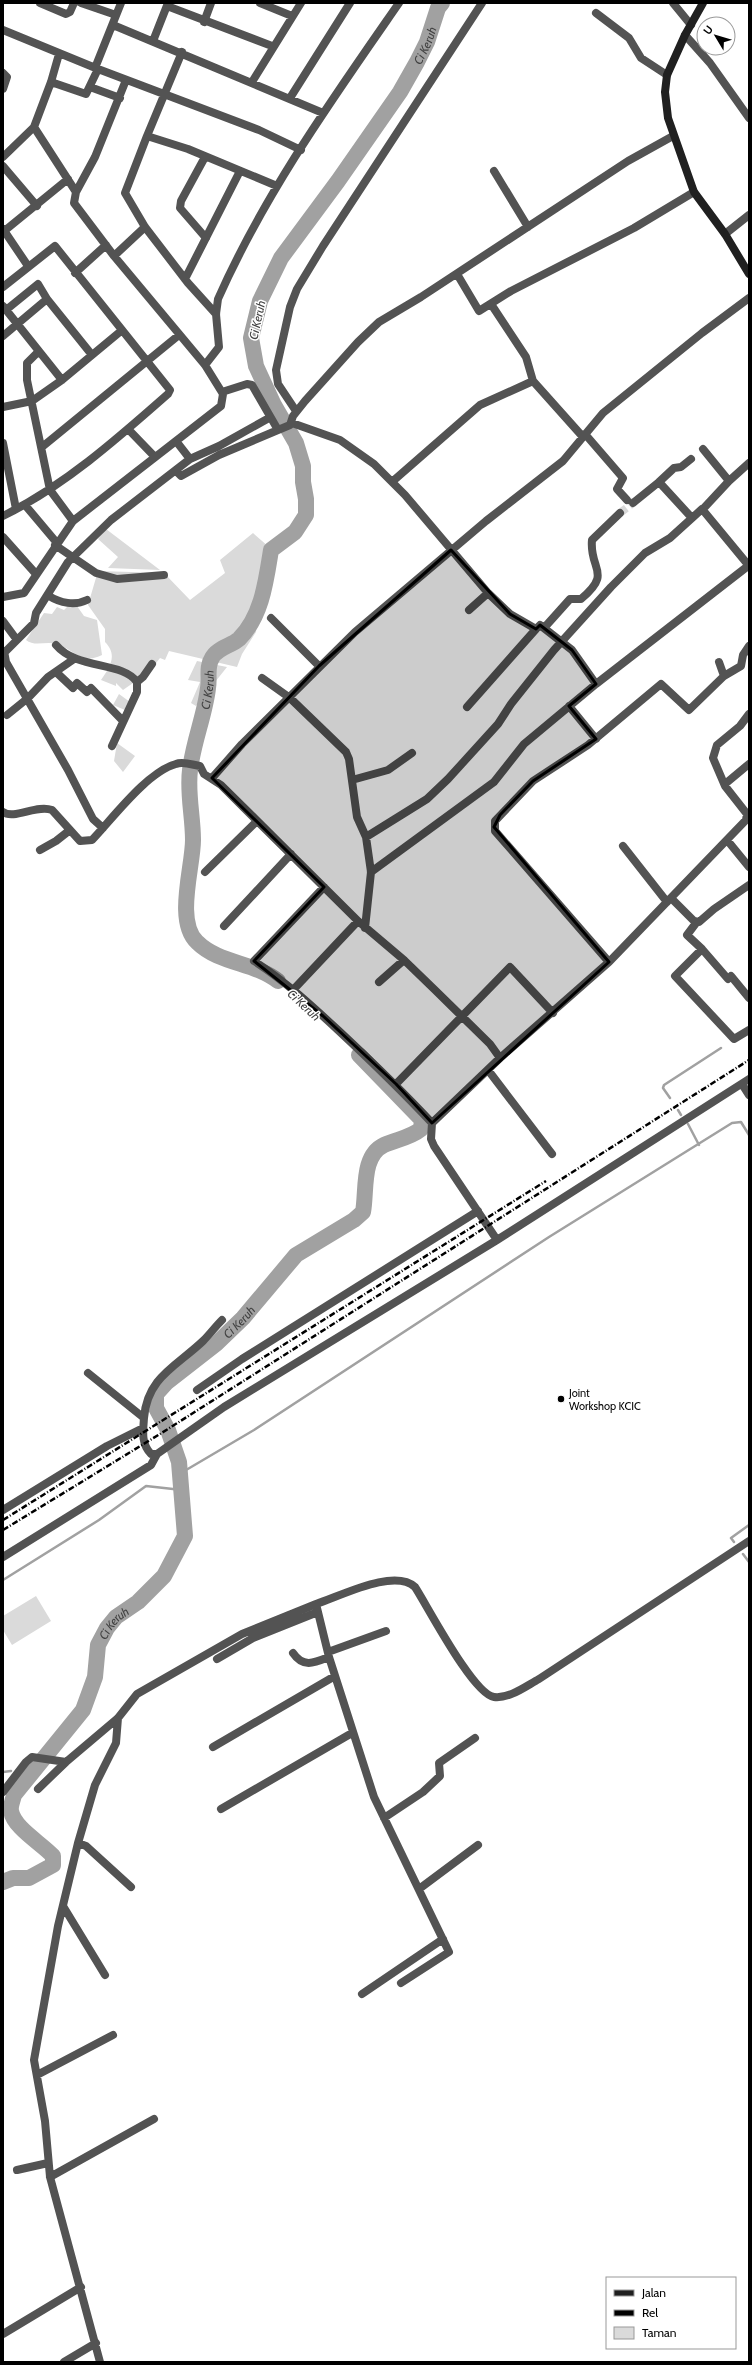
<svg xmlns="http://www.w3.org/2000/svg" width="752" height="2365" font-family="Cabin,sans-serif">
<style>
.green{fill:#dadada}
.lines{fill:none;stroke-linecap:round;stroke-linejoin:round}
.stream{stroke:#a1a1a1;stroke-width:2.5}
.river{stroke:#a1a1a1;stroke-width:16}
.minor-tunnel{stroke:#d9d9d9;stroke-width:8;stroke-dasharray:8 4;stroke-linecap:butt}
.minor{stroke:#535353;stroke-width:8}
.secondary{stroke:#202020;stroke-width:8}
.rail{stroke:#000;stroke-width:2.5;stroke-dasharray:6 2 1 2;stroke-linecap:butt}
.marked{fill:#000;fill-opacity:0.2;stroke:#000;stroke-width:3;stroke-linejoin:round}
.poi-dot{fill:#000;stroke:#fff;stroke-width:1.5}
.labels{text-anchor:middle;dominant-baseline:central;stroke-width:3;stroke-linejoin:round;paint-order:stroke}
.poi-label{font-size:11px;fill:#000;stroke:#fff;text-anchor:start}
.water-label{font-size:12px;font-style:italic;fill:#424242;stroke:#fff}
</style>
<rect width="100%" height="100%" fill="#fff"/>
<path class="green" d="M106,529L160,570L108,568L118,557L98,539Z
M253,533L277,554L259,606L256,632L242,654L237,667L169,651L165,660L160,658L139,685L133,683L123,690L116,683V686L101,680C110,667 118,655 105,642V629L88,605L98,571L164,573L190,600L225,573L220,560Z
M71,603L77,606L84,616L97,620L102,655C81,666 71,647 56,644C46,641 34,647 26,640L44,613L52,614L57,607L64,610Z
M197,661L227,667L196,706L191,703L200,682L188,680Z
M119,694L130,702L125,710L113,705Z
M117,743L135,756L123,772L114,761Z
M36,1596L51,1621L12,1645L3,1630V1616Z"/>
<g class="lines">
<path class="stream" d="M670,1098L663,1088L664,1085L721,1048
M678,1110L681,1115
M688,1124L699,1145
M181,1473L254,1430L549,1237L732,1123L741,1122L749,1135
M734,1542L731,1538L749,1525
M743,1554L749,1562
M3,1580L99,1520L146,1486L182,1490
M3,1772L11,1771
M22,1776L27,1779"/>
<g class="river">
<path id="s1" d="M278,981C254,962 219,964 197,942C175,921 193,867 193,840C193,816 187,793 190,770C193,742 205,715 208,688C210,678 206,667 212,658C217,648 231,646 239,639C262,616 266,581 271,550L295,532L306,515V499L303,482V466L296,443L274,405L256,366L251,338L260,301L281,258L338,181L400,92L417,62L427,42L438,8L442,3"/>
<path id="s2" d="M3,1882L13,1878H29L53,1865V1856C41,1843 14,1828 11,1811C10,1806 13,1800 14,1795L83,1710L95,1677L98,1645L107,1628L116,1617L138,1602L164,1576L185,1536L179,1462L168,1430L156,1408V1394L166,1383L216,1344L243,1318L296,1255L354,1220L363,1212C367,1191 361,1156 384,1145C397,1139 410,1138 421,1129L422,1120L359,1055"/>
</g>
<path class="minor-tunnel" d="M620,513L633,503L627,500"/>
<path class="minor" d="M40,3L66,14L70,12L74,3
M81,3L116,15
M260,3L292,16
M673,3L691,25
M167,6L272,46
M596,13L629,38L641,58L667,75
M204,22L211,3
M113,25L323,113
M3,30L98,69L259,130L301,150
M685,35L710,63L749,118
M153,41L168,3
M182,52L147,136L125,193L145,227L188,283L216,314
M95,68L121,3
M3,73L7,77L3,89
M51,82L86,94L98,69
M252,82L301,3
M90,87L120,98
M290,98L350,3
M34,127L76,192
M147,136L188,149L277,186
M3,157L34,127L51,82L59,54
M205,157L181,201L180,208L206,238
M3,166L37,206
M494,171L528,227
M3,229L28,266
M3,232L68,179
M725,234L749,215
M114,256L145,227
M75,273L106,245
M457,274L479,311L511,291L634,228L694,192
M185,279L240,171
M3,287L55,246L170,390L168,394C117,439 64,486 3,516
M491,304L526,357L533,381
M3,306L62,380
M6,310L38,284L47,299L92,355
M3,336L47,299
M39,351L27,363V380L50,490L73,521
M205,365L219,347L216,314L218,299C265,193 333,98 399,3
M222,392L247,384L252,385L278,430L290,425L293,416L305,401L358,342L379,322L421,297L628,161L673,136
M3,407L32,401L62,380L121,331
M296,411L278,384L276,370L290,307L297,289L323,246L482,3
M292,423L340,440L374,464L405,495L488,593L510,614L536,629L540,625L572,650L596,684
M128,429L155,457
M585,434L623,478L617,489L627,500
M176,441L190,459
M3,443L16,509
M42,447L179,335
M703,449L729,481L749,463
M691,459L681,467L674,468L659,482L692,518
M176,471L181,476L219,455L278,430
M393,481L480,405L533,381L583,437
M633,503L659,482
M25,505L57,543
M703,509L729,481
M3,537L36,574
M55,545L96,573L117,579L164,575
M49,596C60,603 75,606 87,600
M3,597L24,593L73,521L221,406L223,394L205,365L114,256L74,203L76,192L95,157L126,80
M469,610L488,593
M271,618L319,666
M3,621L17,640
M544,628L570,599H581C613,572 589,570 592,540L620,513
M56,645C77,670 122,661 137,682V692L112,746
M4,651L6,662L68,770L93,819L103,828
M3,654L34,623L36,613L68,562L111,520L190,459L219,446L269,418
M719,662L724,676
M56,672L73,688L77,683L87,692L91,688L123,721
M262,678L290,698L346,752L349,759L357,817L366,837L371,872L365,928
M137,682L143,677L152,664
M569,706L596,739
M467,707L536,629
M7,715L28,698L48,677L74,659
M212,778L242,744L355,632L486,521L563,461L603,413L702,333L749,298
M352,780L388,770L412,753
M725,784L749,764
M3,812C14,820 37,804 52,810L80,841L92,840C113,818 147,772 176,764C183,761 193,765 200,766L204,774L221,785L358,921L404,960L435,990L490,1044L500,1058
M366,837L427,799L448,779L498,724L511,704L554,650L611,587L645,553L670,538L702,509L749,566
M727,840L749,867
M623,846L667,902
M40,850L56,841L70,830
M205,872L257,821
M371,872L494,782L524,744L596,684L748,566
M324,887L254,961C285,981 312,1006 339,1031C371,1061 402,1091 432,1123
M671,898L694,921L699,922L714,909L749,885
M696,923L687,935L702,949L675,976L734,1039L749,1030
M224,926L291,854
M702,949L728,979L731,976L749,998
M609,962L495,831V821L533,781L588,745L661,684L689,710L724,676L741,666L743,655L749,646
M379,982L404,960
M293,990L358,921
M488,1070L552,1154
M396,1084L510,967L553,1013
M742,1084L749,1095
M497,1240L434,1146L431,1139L432,1123L500,1058L609,962L746,820L747,814L725,786L713,758L717,745L740,726L749,714
M88,1373L144,1418C143,1431 141,1444 151,1454H157L224,1407L497,1240L749,1079
M197,1390L242,1359L478,1211
M144,1418C147,1377 177,1366 203,1341C210,1334 215,1327 222,1320
M3,1510L107,1446L143,1428
M3,1557L151,1465L157,1454
M328,1652L386,1631
M293,1653C303,1668 314,1663 329,1657
M217,1659L253,1638L318,1612
M213,1747L335,1676
M38,1789L66,1762L118,1718L137,1694L242,1634L316,1604
M3,1792L26,1762L32,1757L66,1762
M221,1809L352,1733
M384,1818L423,1792L440,1776L439,1763L475,1738
M78,1843L86,1846L131,1887
M419,1889L478,1845
M63,1906L105,1975
M401,1983L449,1952L374,1797L329,1657L316,1604C341,1596 394,1568 415,1587C428,1607 473,1694 494,1697C509,1699 526,1686 539,1679L749,1541
M362,1994L443,1939
M37,2075L113,2035
M17,2170L48,2163
M50,2177L154,2119
M3,2334L81,2287
M64,2362L96,2343
M100,2362L50,2177L45,2121L34,2060L58,1926L78,1843L95,1785L116,1743L118,1718"/>
<path class="secondary" d="M703,3L685,35L667,75L665,92L668,118L694,192L725,234L749,274"/>
<path class="rail" d="M3,1520L546,1181
M3,1530L160,1434L749,1060"/>
</g>
<path class="marked" d="M451,550L510,614L536,629L540,625L572,650L596,684L569,706L596,739L533,781L500,815L494,827L609,962L432,1123L396,1084L323,1016L254,961L324,887L212,778L319,666Z"/>
<circle class="poi-dot" cx="561" cy="1399" r="4"/>
<g class="labels">
<g class="poi-label">
<text x="569" y="1393">Joint<tspan x="569" dy="13">Workshop KCIC</tspan></text>
</g>
<g class="water-label">
<text stroke="none"><textPath href="#s1" startOffset="1092">Ci Keruh</textPath></text>
<text transform="translate(257 320) rotate(-78)">Ci Keruh</text>
<text stroke="none"><textPath href="#s1" startOffset="348">Ci Keruh</textPath></text>
<text transform="translate(304 1005) rotate(43)">Ci Keruh</text>
<text stroke="none"><textPath href="#s2" startOffset="718">Ci Keruh</textPath></text>
<text stroke="none"><textPath href="#s2" startOffset="346">Ci Keruh</textPath></text>
</g>
</g>
<rect width="752" height="2365" fill="none" stroke="#000000" stroke-width="8"/>
<rect x="606" y="2277" width="130" height="72" fill="#ffffff" stroke="#999999"/>
<rect x="614" y="2290" width="20" height="6" fill="#202020" stroke="#999999"/>
<text x="642" y="2297" font-size="12" fill="#000000">Jalan</text>
<rect x="614" y="2310" width="20" height="6" fill="#000000" stroke="#999999"/>
<text x="642" y="2317" font-size="12" fill="#000000">Rel</text>
<rect x="614" y="2327" width="20" height="12" fill="#dadada" stroke="#999999"/>
<text x="642" y="2337" font-size="12" fill="#000000">Taman</text>
<g transform="translate(716 36) rotate(308)"><circle r="19" fill="#ffffff" stroke="#999999"/>
<path d="M0-3L7 15L0 10L-7 15Z" fill="#000000"/>
<text y="-6" font-size="11" font-weight="bold" text-anchor="middle" fill="#000000">U</text>
</g>
</svg>
